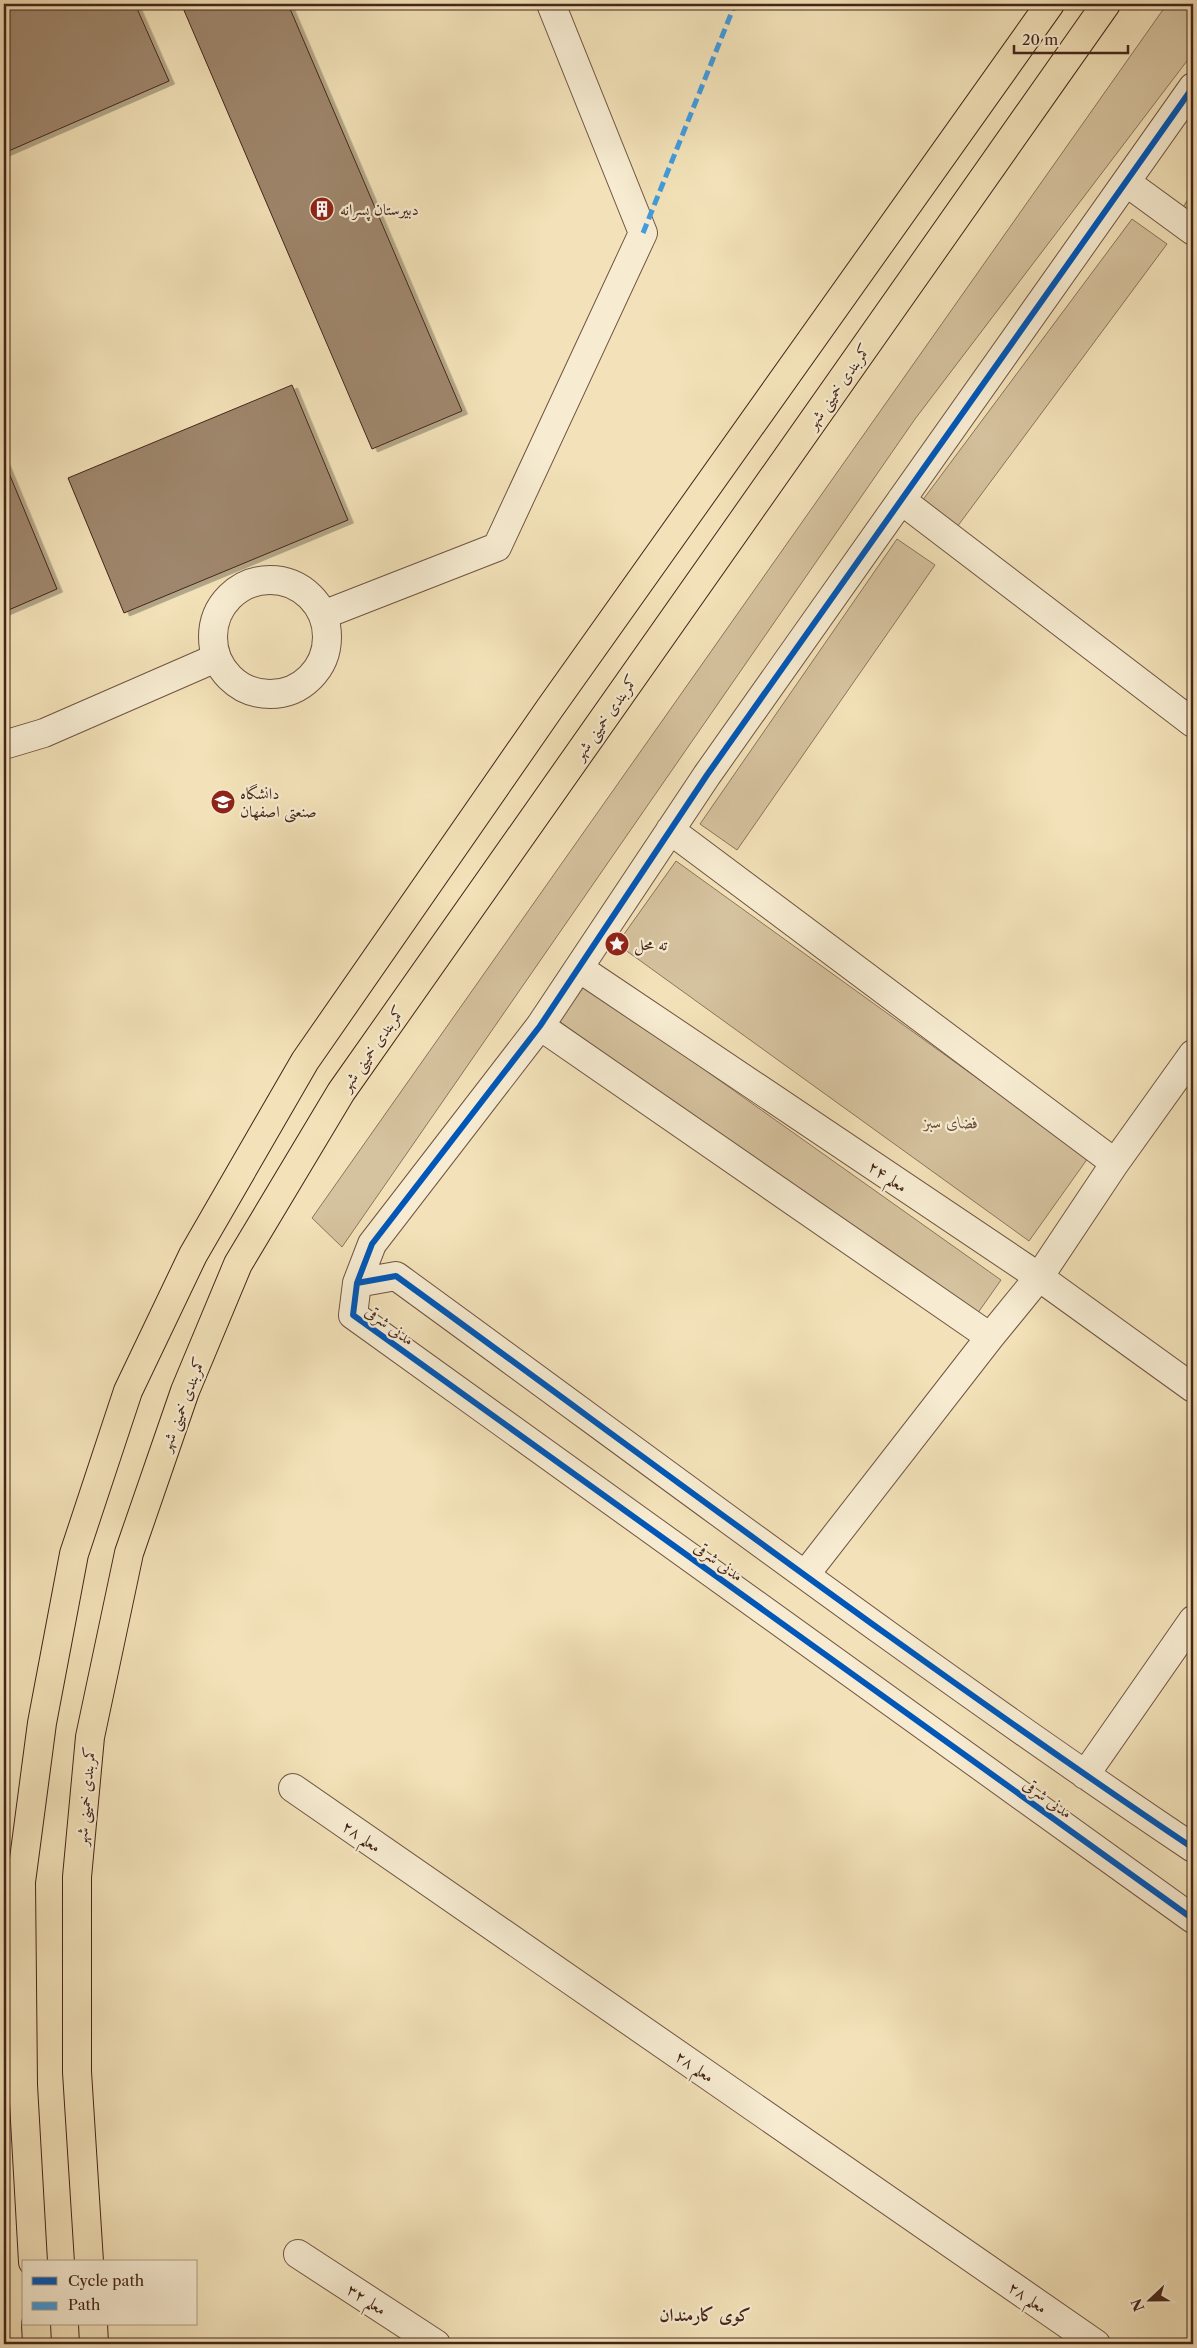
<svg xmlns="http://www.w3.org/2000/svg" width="1197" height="2348" font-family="'Libre Caslon Text',Amiri,serif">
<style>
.green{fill:#d5c29e;stroke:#8d745c}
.building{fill:#9f876d;stroke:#45251a;filter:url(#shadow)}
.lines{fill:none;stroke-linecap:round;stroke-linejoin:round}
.minor-casing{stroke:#705442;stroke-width:30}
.highway-casing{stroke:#45251a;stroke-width:30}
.minor{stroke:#f7ecd2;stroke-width:28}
.highway{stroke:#f3e2b9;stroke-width:28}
.quiet{stroke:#409cdf;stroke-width:5;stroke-dasharray:10 5;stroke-linecap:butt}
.cycleway-casing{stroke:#f7ecd2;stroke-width:9}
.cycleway{stroke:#0057b8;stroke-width:6}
.labels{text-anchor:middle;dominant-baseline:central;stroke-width:4.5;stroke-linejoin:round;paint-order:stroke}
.poi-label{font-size:16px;fill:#45251a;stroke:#f7ecd2;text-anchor:start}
.street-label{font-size:16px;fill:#45251a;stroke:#f7ecd2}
.park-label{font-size:16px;font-style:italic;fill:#694c3b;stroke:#f7ecd2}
.neighbourhood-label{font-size:18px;font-weight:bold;fill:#45251a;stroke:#f7ecd2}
</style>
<defs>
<filter id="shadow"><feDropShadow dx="5.5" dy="3" stdDeviation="0" flood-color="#0004"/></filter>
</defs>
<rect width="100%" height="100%" fill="#f3e2b9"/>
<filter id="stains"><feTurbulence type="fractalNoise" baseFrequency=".004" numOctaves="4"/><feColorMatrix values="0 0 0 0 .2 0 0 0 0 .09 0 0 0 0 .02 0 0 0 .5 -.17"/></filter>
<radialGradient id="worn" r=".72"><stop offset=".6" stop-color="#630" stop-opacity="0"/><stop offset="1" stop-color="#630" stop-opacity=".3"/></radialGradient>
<path class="green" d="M1167,4H1193V53L915,419L342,1247L312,1218Z
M1193,192V220L1181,210Z
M1132,219L1167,244L957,527L922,501Z
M897,539L935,565L737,850L700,824Z
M676,861L1088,1158L1029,1241L617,944Z
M585,985L1001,1280L975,1317L559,1021Z"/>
<path class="building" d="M18,4H135L169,81L4,153V10Z
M192,4H288L462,411L372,449L183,8Z
M292,385L348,520L124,613L68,478Z
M4,461L57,589L4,612Z"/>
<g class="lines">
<defs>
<path id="minor" d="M1126,182L1193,231
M901,500L1193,723
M213 637a57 57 0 1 1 114 0a57 57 0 1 1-114 0Z
M323,615L497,547L643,233L551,4
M4,745L44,733L216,658
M670,830L1115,1163
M579,968L1039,1277L1193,1388
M540,1026L990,1337
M357,1283L372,1244L540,1026L707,775L1193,87
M805,1575L990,1337L1039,1277L1115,1163L1193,1054
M1085,1775L1193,1620
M293,1788L1096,2344
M1193,1848C922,1666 660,1468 396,1276L357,1283L353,1315L1193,1919
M298,2254L436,2344"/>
<path id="highway" d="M33,2262L23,2085L21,1882L42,1723L74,1554L128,1391L193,1255L305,1061L550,708L1050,4
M89,2262L77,2072V1877L90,1737L129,1553L185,1391L238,1264L341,1092L1106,4
M36,2324L37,2344
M93,2324L94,2344"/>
</defs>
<use href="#minor" class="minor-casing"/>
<use href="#highway" class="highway-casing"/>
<use href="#minor" class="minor"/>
<use href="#highway" class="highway"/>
<path class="quiet" d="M643,233L735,4"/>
<defs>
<path id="cycleway" d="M357,1283L372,1244L540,1026L707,775L1193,87
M1193,1848C922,1666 660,1468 396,1276L357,1283L353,1315L1193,1919"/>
</defs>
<use href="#cycleway" class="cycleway-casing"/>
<use href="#cycleway" class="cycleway"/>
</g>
<defs>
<symbol id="building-disc" viewBox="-11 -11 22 22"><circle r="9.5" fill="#8f2418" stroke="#f7ecd2"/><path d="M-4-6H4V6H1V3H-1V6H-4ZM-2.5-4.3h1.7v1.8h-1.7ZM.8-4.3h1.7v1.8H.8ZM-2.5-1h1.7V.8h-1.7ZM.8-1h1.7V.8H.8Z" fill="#fff"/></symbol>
<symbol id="university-disc" viewBox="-11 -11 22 22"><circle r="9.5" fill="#8f2418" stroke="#f7ecd2"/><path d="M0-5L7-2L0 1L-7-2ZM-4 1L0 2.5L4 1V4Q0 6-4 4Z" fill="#fff"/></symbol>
<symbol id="sight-disc" viewBox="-11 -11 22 22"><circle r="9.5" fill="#8f2418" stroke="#f7ecd2"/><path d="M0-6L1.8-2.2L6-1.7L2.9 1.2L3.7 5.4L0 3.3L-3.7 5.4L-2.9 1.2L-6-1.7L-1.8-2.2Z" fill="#fff"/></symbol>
</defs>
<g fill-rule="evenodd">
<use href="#building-disc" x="308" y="195" width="28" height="28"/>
<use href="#university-disc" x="209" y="788" width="28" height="28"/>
<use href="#sight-disc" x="603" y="930" width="28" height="28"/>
</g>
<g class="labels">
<g class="poi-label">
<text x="340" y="209">دبیرستان پسرانه</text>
<text x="240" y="793">دانشگاه<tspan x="240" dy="18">صنعتی اصفهان</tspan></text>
<text x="634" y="944">ته محل</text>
</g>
<g class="street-label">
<text transform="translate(838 386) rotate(-55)">کمربندی خمینی شهر</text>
<text transform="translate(605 717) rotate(-55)">کمربندی خمینی شهر</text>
<text transform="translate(372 1048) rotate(-55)">کمربندی خمینی شهر</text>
<text transform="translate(888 1176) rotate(34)">معلم ۲۴</text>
<text transform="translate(390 1325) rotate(36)">مدنی شرقی</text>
<text transform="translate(182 1404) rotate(-69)">کمربندی خمینی شهر</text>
<text transform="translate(719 1561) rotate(36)">مدنی شرقی</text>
<text transform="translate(85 1796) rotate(-85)">کمربندی خمینی شهر</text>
<text transform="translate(1048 1798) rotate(36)">مدنی شرقی</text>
<text transform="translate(362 1836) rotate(35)">معلم ۲۸</text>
<text transform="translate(695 2066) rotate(35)">معلم ۲۸</text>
<text transform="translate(1028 2297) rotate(35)">معلم ۲۸</text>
<text transform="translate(367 2299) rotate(33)">معلم ۳۲</text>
</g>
<g class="park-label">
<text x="951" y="1122">فضای سبز</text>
</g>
<g class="neighbourhood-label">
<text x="705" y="2315">کوی کارمندان</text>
</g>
</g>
<rect width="1197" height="2348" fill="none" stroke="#f3e2b9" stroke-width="20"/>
<rect x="5" y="5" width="1187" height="2338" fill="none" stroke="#45251a" stroke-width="2.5"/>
<rect x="10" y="10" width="1177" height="2328" fill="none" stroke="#45251a"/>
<rect x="22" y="2260" width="175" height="65" fill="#f7ecd2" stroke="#b09c88"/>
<rect x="32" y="2277" width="25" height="8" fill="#0057b8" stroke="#b09c88"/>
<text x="68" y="2286" font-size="15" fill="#45251a">Cycle path</text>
<rect x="32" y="2302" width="25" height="8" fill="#409cdf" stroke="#b09c88"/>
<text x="68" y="2310" font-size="15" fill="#45251a">Path</text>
<g transform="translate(1150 2300) rotate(248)" stroke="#f7ecd2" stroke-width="4" paint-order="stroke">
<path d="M0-4L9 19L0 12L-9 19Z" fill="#45251a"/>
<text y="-8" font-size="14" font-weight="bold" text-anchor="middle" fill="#45251a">N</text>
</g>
<path d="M1014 45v8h114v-8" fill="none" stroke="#45251a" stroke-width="2.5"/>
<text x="1022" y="45" font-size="15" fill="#45251a" stroke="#f7ecd2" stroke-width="4" paint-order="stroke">20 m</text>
<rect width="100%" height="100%" filter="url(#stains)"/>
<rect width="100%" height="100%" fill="url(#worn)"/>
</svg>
